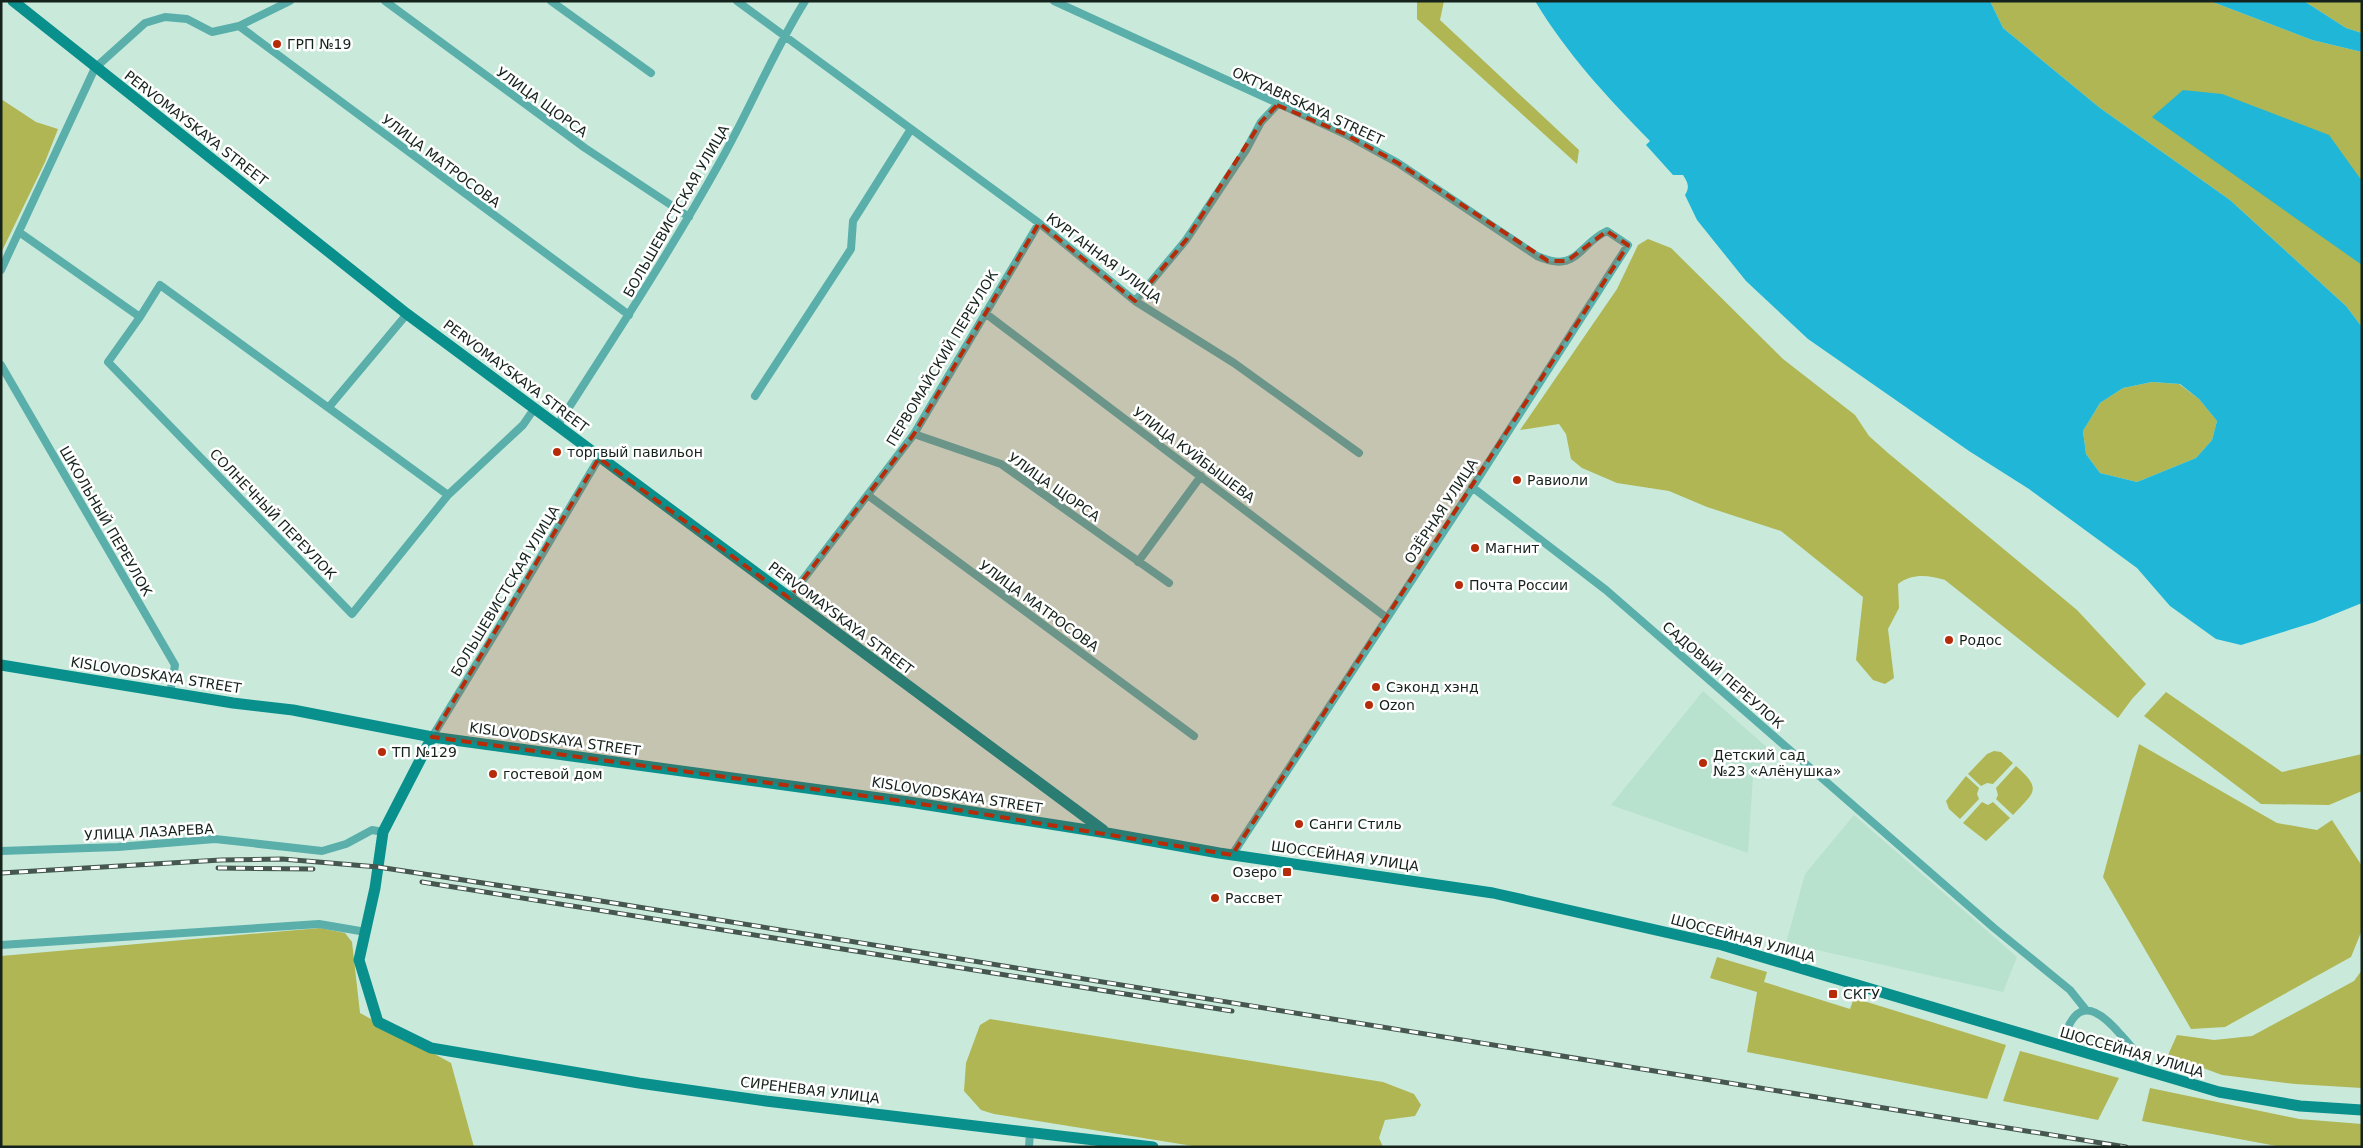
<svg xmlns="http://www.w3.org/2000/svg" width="2363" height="1148" font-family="'DejaVu Sans',sans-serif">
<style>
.built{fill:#b8e1ce}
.green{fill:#afb653}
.water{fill:#1fb6d8;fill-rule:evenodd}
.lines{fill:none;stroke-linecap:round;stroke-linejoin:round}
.street{stroke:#5aafab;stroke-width:8}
.secondary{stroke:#09908d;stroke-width:11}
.rail-casing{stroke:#45574f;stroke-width:5}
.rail{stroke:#fff;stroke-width:3;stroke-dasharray:9;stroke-linecap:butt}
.marked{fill:#b62b08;fill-opacity:0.2;stroke:#b62b08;stroke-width:4;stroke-dasharray:10 6;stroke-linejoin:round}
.poi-dot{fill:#b62b08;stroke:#fff;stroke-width:2}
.labels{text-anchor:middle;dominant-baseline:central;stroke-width:5;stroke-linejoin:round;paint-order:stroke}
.poi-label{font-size:14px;fill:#16231d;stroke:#fff;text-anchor:start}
.street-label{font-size:14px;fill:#16231d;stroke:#fff}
</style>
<rect width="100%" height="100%" fill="#c9eadb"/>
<path class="built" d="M1703,691L1770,750L1753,776L1748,853L1611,805Z
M1854,815L2017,957L2003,992L1786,943L1805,874Z"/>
<path class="green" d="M1417,1H1444L1440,20L1579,150L1577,164L1417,19Z
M1990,1H2210L2312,40L2362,52V327L2346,306L2230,200L2100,108L2003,28Z
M2304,1H2362V33L2346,28Z
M1,99L36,122L58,129L45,162L1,253Z
M1648,239L1671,248L1783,359L1855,415L1869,436L1888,453L2077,610L2146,684L2132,699L2118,718L1945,580C1929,575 1912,573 1898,584L1899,608L1888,629L1894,678L1885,684L1873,680L1856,660L1863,597L1781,531L1707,507L1669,491L1617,483L1582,468L1571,459L1566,434L1559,424L1520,430L1617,289L1638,245Z
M2152,382L2179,384L2199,399L2217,421L2212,440L2196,458L2137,482L2100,473L2086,454L2083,431L2100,403L2123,388Z
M2166,692L2282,772L2362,754V791L2329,805L2261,804L2144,716Z
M2139,744L2277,823L2317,830L2332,820L2362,866V930L2351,957L2225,1027L2191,1029L2103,877Z
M1994,751L2001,752L2013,763L1993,784L1987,783L1981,786L1968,774L1987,754Z
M2016,766C2043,790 2034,792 2013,815L1996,799L1998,795L1996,788Z
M1966,776L1979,788L1977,794L1979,799L1960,819L1949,809L1946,801Z
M1982,802L1988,805L1993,802L2010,818L1986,841L1963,823Z
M320,928L345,933L352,942L360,1013L451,1063L474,1147H1V956Z
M1717,957L1767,972L1764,982L1850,1009L1854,998L2006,1045L1987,1099L1747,1052L1757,992L1710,978Z
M2362,970V1088L2295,1084L2222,1075L2168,1055L2177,1035L2214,1040L2252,1036L2354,981Z
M990,1019L1383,1082L1414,1094L1421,1105L1415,1116L1385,1120L1379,1138L1383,1147H1199L994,1114L981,1110L964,1091L966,1063L980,1025Z
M2020,1051L2119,1078L2098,1120L2003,1101Z
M2150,1088L2299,1119L2362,1124V1147H2282L2142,1121Z"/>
<path class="water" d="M1535,1H1990L2003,28L2100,108L2230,200L2346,306L2362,327V603L2315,622L2241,645L2216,639L2170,606L2137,568L2029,489L1969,451L1808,339L1746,281L1697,220L1685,195C1690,187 1688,183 1683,175H1673L1646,145L1650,141C1607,97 1567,54 1535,1ZM2152,382L2180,384L2199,399L2217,421L2212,440L2196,458L2137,482L2100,473L2086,454L2083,431L2100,403L2123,388Z
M2210,1H2304L2346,28L2362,33V52L2312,40Z
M2183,90L2222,94L2329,135L2362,181V265L2152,117Z"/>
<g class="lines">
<path class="street" d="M385,1L585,148L689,217
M551,1L651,73
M737,1L1039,223L1135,301L1234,363L1359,453
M1054,1L1345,134L1398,163L1537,256C1578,274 1577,245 1607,231L1628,245L1465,499L1232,855
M239,26L629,315
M19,232L140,317L108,362L352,614L448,495L523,425L534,409
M1,270L95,68L145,23L165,17L187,19L212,32L239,26L290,1
M1135,301L1186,240L1246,150L1261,122L1277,105
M985,313L1387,618
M140,317L160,285L448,495
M1,365L175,665L170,693
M755,396L851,249L853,221L911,129
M329,407L407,314
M557,426C613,339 670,252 720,162C750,109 773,52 805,1
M914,434L1001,464L1169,583
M1472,487L1606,590L1994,928L2070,990L2086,1010
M869,496L1194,736
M1138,562L1201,476
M789,598L914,434L1039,223
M432,737L508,612L599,458
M1,851L118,847L215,839L322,851L346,844L372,830L383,832
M1,945L319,924L366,932
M2062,1047C2072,1002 2091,1000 2120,1034C2130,1045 2140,1054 2140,1070
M1029,1147L1030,1132"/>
<path class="secondary" d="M13,1L407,314L1103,830
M1,665L233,703L293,710L432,737L909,802L1107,833L1219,853L1493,893L1722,945L2219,1092L2300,1106L2362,1110
M432,737L383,832L375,888L359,960L378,1022L431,1048L639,1083L766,1101L1153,1147"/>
<defs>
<path id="rail" d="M218,868L313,869
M1,873L221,860L282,859L378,867L601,901L2126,1147
M422,882L1232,1011"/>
</defs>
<use href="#rail" class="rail-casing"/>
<use href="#rail" class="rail"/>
</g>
<path class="marked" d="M1277,105L1345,134L1398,163L1548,261H1567L1607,231L1628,245L1232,855L909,802L432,737L599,458L789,598L914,434L1039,223L1135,301L1186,240L1261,122Z"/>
<g class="poi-dot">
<circle cx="277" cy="44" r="5"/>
<circle cx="557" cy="452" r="5"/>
<circle cx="1517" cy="480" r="5"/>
<circle cx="1475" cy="548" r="5"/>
<circle cx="1459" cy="585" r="5"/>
<circle cx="1949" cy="640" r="5"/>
<circle cx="1376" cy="687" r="5"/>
<circle cx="1369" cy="705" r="5"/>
<circle cx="382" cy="752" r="5"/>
<circle cx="1703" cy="763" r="5"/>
<circle cx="493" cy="774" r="5"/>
<circle cx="1299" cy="824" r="5"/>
<rect x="1282" y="867" width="10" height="10" rx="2.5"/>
<circle cx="1215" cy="898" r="5"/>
<rect x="1828" y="989" width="10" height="10" rx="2.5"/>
</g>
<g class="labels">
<g class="poi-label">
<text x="287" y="44">ГРП №19</text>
<text x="567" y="452">торгвый павильон</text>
<text x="1527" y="480">Равиоли</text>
<text x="1485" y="548">Магнит</text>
<text x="1469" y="585">Почта России</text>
<text x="1959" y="640">Родос</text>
<text x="1386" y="687">Сэконд хэнд</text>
<text x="1379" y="705">Ozon</text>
<text x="392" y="752">ТП №129</text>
<text x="1713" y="755">Детский сад<tspan x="1713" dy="16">№23 «Алёнушка»</tspan></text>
<text x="503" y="774">гостевой дом</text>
<text x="1309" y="824">Санги Стиль</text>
<text x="1277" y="872" text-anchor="end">Озеро</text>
<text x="1225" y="898">Рассвет</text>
<text x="1843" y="994">СКГУ</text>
</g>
<g class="street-label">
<text transform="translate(542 102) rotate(36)">УЛИЦА ЩОРСА</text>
<text transform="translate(1308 106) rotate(25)">OKTYABRSKAYA STREET</text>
<text transform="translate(196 128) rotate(38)">PERVOMAYSKAYA STREET</text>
<text transform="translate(441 161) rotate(37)">УЛИЦА МАТРОСОВА</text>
<text transform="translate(676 211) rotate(-60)">БОЛЬШЕВИСТСКАЯ УЛИЦА</text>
<text transform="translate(1104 258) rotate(37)">КУРГАННАЯ УЛИЦА</text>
<text transform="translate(942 358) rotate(-59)">ПЕРВОМАЙСКИЙ ПЕРЕУЛОК</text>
<text transform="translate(516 376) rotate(37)">PERVOMAYSKAYA STREET</text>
<text transform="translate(1194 455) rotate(37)">УЛИЦА КУЙБЫШЕВА</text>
<text transform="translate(1054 487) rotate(35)">УЛИЦА ЩОРСА</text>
<text transform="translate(1441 511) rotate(-57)">ОЗЁРНАЯ УЛИЦА</text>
<text transform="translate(273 514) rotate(46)">СОЛНЕЧНЫЙ ПЕРЕУЛОК</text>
<text transform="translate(106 521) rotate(60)">ШКОЛЬНЫЙ ПЕРЕУЛОК</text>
<text transform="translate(505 591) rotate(-59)">БОЛЬШЕВИСТСКАЯ УЛИЦА</text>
<text transform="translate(1039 606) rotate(36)">УЛИЦА МАТРОСОВА</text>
<text transform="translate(841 618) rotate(37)">PERVOMAYSKAYA STREET</text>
<text transform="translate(156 675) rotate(9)">KISLOVODSKAYA STREET</text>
<text transform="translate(1723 675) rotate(41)">САДОВЫЙ ПЕРЕУЛОК</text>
<text transform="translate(555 739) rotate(8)">KISLOVODSKAYA STREET</text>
<text transform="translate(957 795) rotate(9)">KISLOVODSKAYA STREET</text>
<text transform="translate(149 832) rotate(-3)">УЛИЦА ЛАЗАРЕВА</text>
<text transform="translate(1345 856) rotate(8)">ШОССЕЙНАЯ УЛИЦА</text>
<text transform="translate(1743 938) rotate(15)">ШОССЕЙНАЯ УЛИЦА</text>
<text transform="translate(2132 1052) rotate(16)">ШОССЕЙНАЯ УЛИЦА</text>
<text transform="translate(810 1090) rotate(7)">СИРЕНЕВАЯ УЛИЦА</text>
</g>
</g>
<rect width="2363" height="1148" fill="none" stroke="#16231d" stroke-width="5"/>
</svg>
